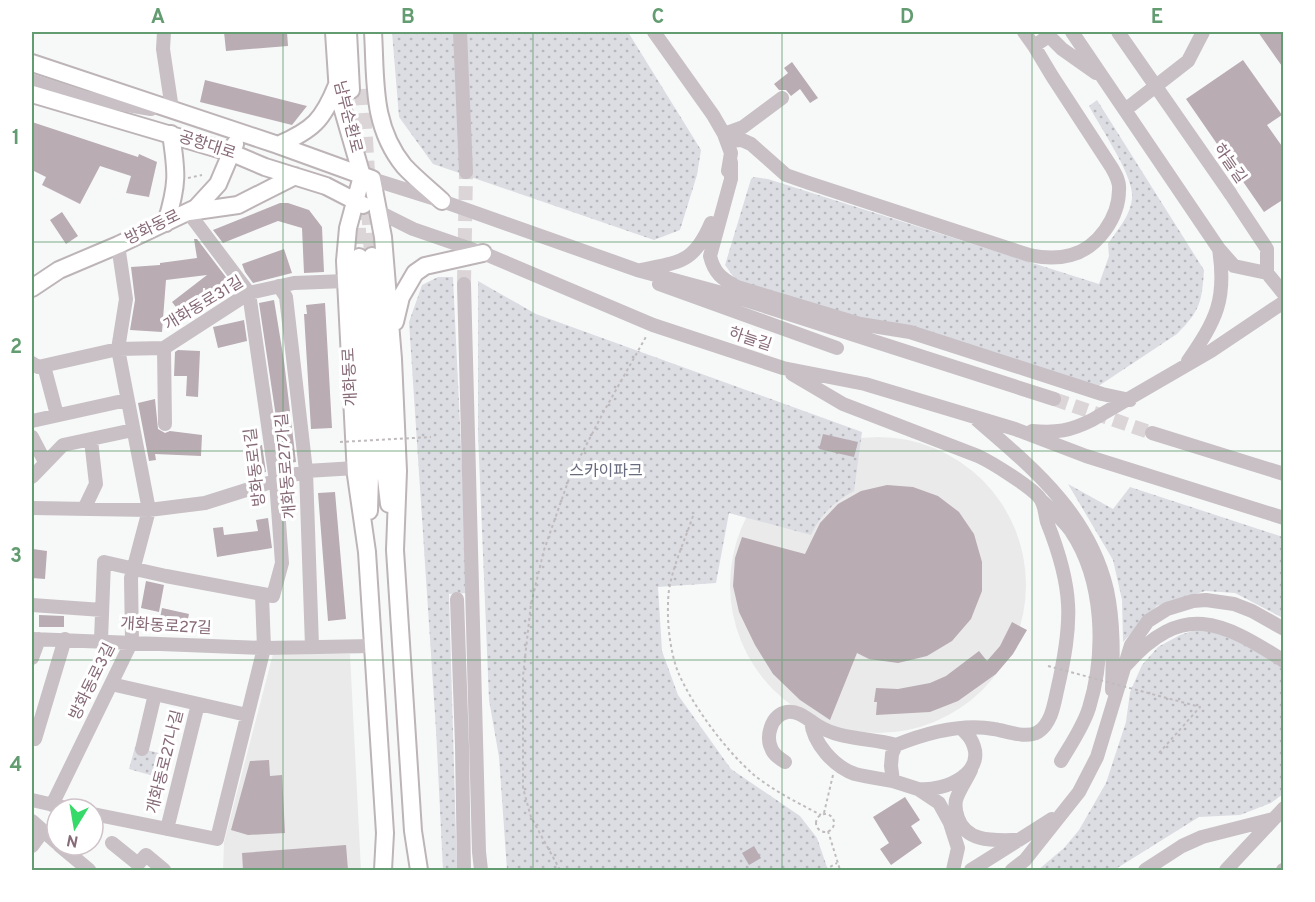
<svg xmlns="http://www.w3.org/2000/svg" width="1315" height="902" font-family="Overpass,'Noto Sans KR',sans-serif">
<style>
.built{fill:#eaeaeb}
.green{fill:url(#green-dots)}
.building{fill:#b9acb3}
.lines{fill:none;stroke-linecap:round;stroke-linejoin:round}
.minor-tunnel{stroke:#dbd5d8;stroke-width:14;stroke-dasharray:14 7;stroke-linecap:butt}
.major-tunnel{stroke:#dbd5d8;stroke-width:16;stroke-dasharray:16 8;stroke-linecap:butt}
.major-casing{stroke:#bdb4b8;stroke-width:20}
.path{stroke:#c0bbbd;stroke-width:2;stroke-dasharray:3 3;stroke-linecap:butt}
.minor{stroke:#c8c0c4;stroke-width:14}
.major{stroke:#fff;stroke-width:16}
.path-bridge{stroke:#c0bbbd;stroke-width:2;stroke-dasharray:3 3;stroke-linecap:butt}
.minor-bridge{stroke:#c8c0c4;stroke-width:14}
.grid{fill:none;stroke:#629c70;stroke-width:1.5;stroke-opacity:0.55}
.labels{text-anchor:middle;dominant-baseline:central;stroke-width:6;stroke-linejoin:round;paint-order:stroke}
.street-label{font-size:16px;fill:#866a77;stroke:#fff}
.park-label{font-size:16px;fill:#686b7e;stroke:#fff}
.neatline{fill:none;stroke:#629c70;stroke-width:2}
.grid-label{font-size:20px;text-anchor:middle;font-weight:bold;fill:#629c70}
</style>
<defs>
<pattern id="green-dots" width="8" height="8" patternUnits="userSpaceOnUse" patternTransform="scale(1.5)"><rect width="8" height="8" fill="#dbdde3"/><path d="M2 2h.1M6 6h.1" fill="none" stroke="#b7b7bd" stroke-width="1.8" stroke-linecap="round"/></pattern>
</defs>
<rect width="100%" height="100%" fill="#f7f9f9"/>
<path class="built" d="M730 585a148 148 0 1 1 296 0a148 148 0 1 1-296 0Z
M273,654H350L361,870H223L224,842Z"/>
<path class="green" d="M392,32H628L701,150L697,175L680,230L654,240L433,164L399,117Z
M1097,100L1204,270C1202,302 1200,311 1177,334L1088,393L737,282L725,265L751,179L754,177L768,179L1099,284L1109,256L1108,244C1118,229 1133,213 1132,194C1131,172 1100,127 1089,106Z
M438,277H453L468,593L449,594L457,870H443L436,730L409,322L422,285Z
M478,281L536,314L862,432L854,491C834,502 821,514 811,535L729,513L716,583L658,587L662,651L678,695L731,769L800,816L817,838L828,870H507L499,757L489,700L478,434Z
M1068,484L1113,509L1130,487L1283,537V618L1235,593L1205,591L1157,606L1123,642L1122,600L1113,560Z
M1208,626L1283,664V794L1271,803L1240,815L1199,817L1114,870H1038L1064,848L1079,830L1106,783L1126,722L1130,692L1142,665L1158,647L1180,635Z
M135,747L163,754L157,777L129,769Z"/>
<path class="building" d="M224,32H287L288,46L226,51Z
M1258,32H1284V69L1272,52Z
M1243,60L1282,115L1267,125L1284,149V199L1264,212L1186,99Z
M792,62L818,98L810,103L800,89L791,96L786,90H779L774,84L788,73L784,68Z
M205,80L307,106L292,125L200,102Z
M32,122L138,157L139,154L157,162L149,197L126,193L131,176L100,166L80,204L42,185L46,177L32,170Z
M280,203H288L309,210L322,227L324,272L304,273L302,228L278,221L223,243L213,230Z
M62,212L78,236L66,244L50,220Z
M194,239H197L235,289L223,299L219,294L208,303L205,288H203L202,306L186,320L172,302L207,275L166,280L162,332L130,330L135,300L131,267L160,265V263L197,258Z
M284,249L292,273L253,283L245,272L242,264Z
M274,300L284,361L296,462L283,464L279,441L288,440L285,423L277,424L259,303Z
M325,303L332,428L311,429L304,314H307L306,305Z
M244,320L247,341L218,348L213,327Z
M178,350L200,351L198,397L186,396L187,376H174L175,352Z
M155,399L158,429L165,433L170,431L202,435L201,456L155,454L156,460L149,461L138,403Z
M823,434L858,442L854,457L819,449Z
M262,445L266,472L250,474L246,448Z
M887,485L913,487L938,496L959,512L974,534L982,562V591L971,619L952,641L927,656L898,663L869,659L857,653L830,720L800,700L773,674L755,645L739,612L733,586L735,558L742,537L805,554L820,523L838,504L861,491Z
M335,492L346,619L328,621L318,493Z
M268,518L272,548L217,557L213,528L223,527L224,535L258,531L256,520Z
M33,549L47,551L45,579L32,578Z
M146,581L164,585L159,612L141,608Z
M162,608L189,614L185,633L158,628Z
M39,615L64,616V627H39Z
M1012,622L1027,630L1013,654L996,674L958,701L930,712L876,715L877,702H874L876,688L898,689L930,683L946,676L979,651L987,661L1000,646Z
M269,760L270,776L282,775L285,833L248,835L231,830L250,761Z
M905,797L920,820L911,826L922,843L891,865L880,849L889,843L873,817Z
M346,845L348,870H243L242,853Z
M754,846L761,858L749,865L742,853Z"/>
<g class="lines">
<path class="minor-tunnel" d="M464,284L466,172
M1054,399L1152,433"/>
<path class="major-tunnel" d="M362,89L372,256
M357,204L359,257"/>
<defs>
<path id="major" d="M334,32L338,93L362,176L348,228L345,261L356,475L367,552L385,833L383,870
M348,32L351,90
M373,32C376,80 371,125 404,166C415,178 430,190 442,201
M32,63L278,145L372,179L383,237L393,359L398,471L395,550L413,831L419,870
M32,94L232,153L265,167L326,186L363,205
M278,145C313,130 323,120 337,85
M189,212L238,205L295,176
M166,223C178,184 177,173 171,134
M372,256L385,470L389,504
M359,257L370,476L369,511
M32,288L59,270L118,245L196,208L218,184L235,144
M395,322L401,297L415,273L425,266L483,253"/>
</defs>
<use href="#major" class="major-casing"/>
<path class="path" d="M188,178L202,175
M693,516C685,540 673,565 669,590C666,614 669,649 678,672C692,705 726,751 754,775C774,791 798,803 821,815
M824,813L833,775
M816 823a9 9 0 1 1 18 0a9 9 0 1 1-18 0Z
M828,831L840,870
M560,870L531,817L523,788V676L531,604L544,550L570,476L603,413L647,335
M825,870L837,863"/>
<path class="minor" d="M164,32L163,49L172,109
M460,32L466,172
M654,32L713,115L724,134L731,153L728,171
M1024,32L1034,46
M1045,32L1062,49L1096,73
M1072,32L1219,249L1234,266L1267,273
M32,81L86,98L151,109
M1125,110L1188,61L1203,32
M724,134L743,127L782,98
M728,141L742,140L751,144L786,175L809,183L1029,255C1043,258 1057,259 1071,255C1098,248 1119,217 1119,190C1120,182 1116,175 1112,168L1052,76L1034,46L1049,36
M731,162V179L710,256C714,273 722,279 737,287L860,324L910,332L1102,394L1130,400
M372,179L442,201L637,270L733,296L1054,399
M1230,193L1267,249V273
M377,211L413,229L483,253L653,325L783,368L865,384L1015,429L1086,456L1284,518
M640,270C680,262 694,263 711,223
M1267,273L1284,294
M464,284L479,852L481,870
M659,284L837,348
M279,286L286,297L306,471L312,646
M164,348L165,424
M1188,361C1216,320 1227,300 1219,249
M32,363L38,367L118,349L164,348L249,293L294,283L346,281
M44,366L57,415
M792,374L843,404L978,456C991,462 1035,489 1041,500C1045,506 1045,515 1047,522C1074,589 1073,622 1057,691C1054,705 1051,724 1038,732C1026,739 1007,731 994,729C961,723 926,733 896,745L892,754L891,766L893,781L918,789L939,803L950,823L958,848L953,870
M977,420C1034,469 1089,514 1107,590C1114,623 1113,657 1112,690
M32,421L127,400
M1032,431C1057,433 1070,431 1092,420L1211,351L1284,302
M1152,433L1284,474
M32,437L45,462
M32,477L63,445L133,430
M1042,501C1052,510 1063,520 1071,531C1104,580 1106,653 1089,708C1083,727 1071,744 1061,761
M32,508L149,510L205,503L306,471L356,468
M84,509L96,484L91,440
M457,599L462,746L464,870
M32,605L102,610
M32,639L264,648L373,646
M101,640L104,562L166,576L273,596L282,563L276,481L249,293L188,212
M32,658L39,639
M1126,665C1183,601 1221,621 1284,661
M111,684L247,715
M811,721C813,743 834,767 855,774C867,777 881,779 893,781
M35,739L65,639
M142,749L155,694
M785,762C780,759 775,756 772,750C765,737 771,715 787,712C802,710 811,724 824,729C846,740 872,738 896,745
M971,770C967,779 959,790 956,800C955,806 956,813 958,818C967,844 997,840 1019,840
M918,789C945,792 991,772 970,738C968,735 964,731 961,728
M32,800L71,809
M52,805L132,641L131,578L149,510L118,349L126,299L118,245
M93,814L217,839L264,648L262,595
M32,821L57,843
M167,829L198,704
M112,843L138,864L146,855L164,870
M59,845L89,870
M32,846L43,831
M971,870L1052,819
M1012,870L1025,860L1079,792L1097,757L1131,645L1148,621L1167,609L1193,601L1206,600L1234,604L1252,611L1284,629
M1145,870L1182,846L1202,837L1273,819
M1226,870L1284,808
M1283,870H1284"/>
<use href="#major" class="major"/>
<path class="path-bridge" d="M340,442L431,437
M1048,666L1200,707L1159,753"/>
<path class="minor-bridge" d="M1118,32L1230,193"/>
</g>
<path class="grid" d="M283,32V870M533,32V870M782,32V870M1032,32V870M32,242H1284M32,451H1284M32,660H1284"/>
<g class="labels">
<g class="street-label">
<text transform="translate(347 117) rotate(76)">남부순환로</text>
<text transform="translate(207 146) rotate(18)">공항대로</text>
<text transform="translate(1229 164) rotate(55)">하늘길</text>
<text transform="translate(153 228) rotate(-26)">방화동로</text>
<text transform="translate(204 304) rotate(-31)">개화동로31길</text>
<text transform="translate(750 340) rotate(18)">하늘길</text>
<text transform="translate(351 377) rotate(-93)">개화동로</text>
<text transform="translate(287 466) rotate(-95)">개화동로27가길</text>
<text transform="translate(256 467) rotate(-97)">방화동로1길</text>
<text transform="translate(166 627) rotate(3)">개화동로27길</text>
<text transform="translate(93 682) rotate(-64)">방화동로3길</text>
<text transform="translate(166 762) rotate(-76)">개화동로27나길</text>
</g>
<g class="park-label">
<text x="606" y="472">스카이파크</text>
</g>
</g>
<rect width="1315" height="902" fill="none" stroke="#ffffff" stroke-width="66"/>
<g transform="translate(75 827) rotate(191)"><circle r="28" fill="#ffffff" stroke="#cfc3c9" stroke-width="1.5"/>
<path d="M0-4.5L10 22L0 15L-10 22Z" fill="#36da68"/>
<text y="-9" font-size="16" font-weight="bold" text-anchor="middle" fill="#866a77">N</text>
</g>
<rect x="33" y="33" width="1249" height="836" class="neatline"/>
<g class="grid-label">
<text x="158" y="23">A</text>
<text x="408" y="23">B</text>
<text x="658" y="23">C</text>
<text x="907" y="23">D</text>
<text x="1157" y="23">E</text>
<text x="16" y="144">1</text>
<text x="16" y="353">2</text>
<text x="16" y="562">3</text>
<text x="16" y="771">4</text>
</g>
</svg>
